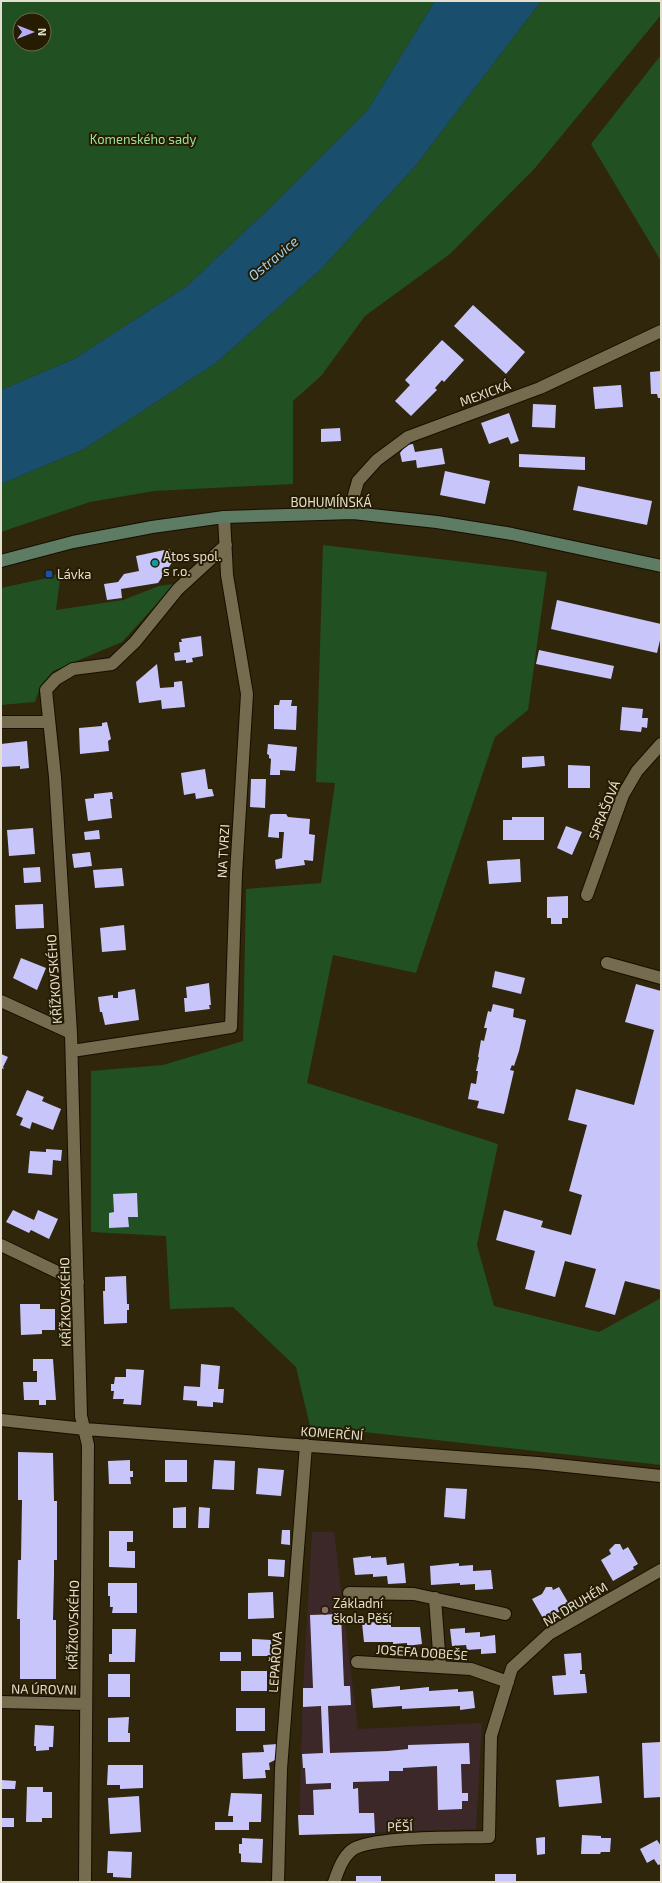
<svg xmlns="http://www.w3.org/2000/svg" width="662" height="1883" font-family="'Exo 2',sans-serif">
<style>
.education{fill:#3c2829}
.green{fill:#215023;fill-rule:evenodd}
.water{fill:#194f6d}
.building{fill:#c8c5fb}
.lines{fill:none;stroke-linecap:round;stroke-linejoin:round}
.minor-casing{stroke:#170e00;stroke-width:14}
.secondary-casing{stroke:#170e00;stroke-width:14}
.minor{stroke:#756b4f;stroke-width:12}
.secondary{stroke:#5e7c63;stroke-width:12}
.culture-dot{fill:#0f9aa8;stroke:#251c02;stroke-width:1.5}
.transit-dot{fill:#1a4fb4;stroke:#251c02;stroke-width:1.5}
.education-dot{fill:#8d6e63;stroke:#251c02;stroke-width:1.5}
.labels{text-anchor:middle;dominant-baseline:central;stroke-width:4;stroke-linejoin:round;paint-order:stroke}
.park-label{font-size:13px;fill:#99e299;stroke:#251c02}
.street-label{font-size:13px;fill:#e5dfd0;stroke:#251c02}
.poi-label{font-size:13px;fill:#e5dfd0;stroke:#251c02;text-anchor:start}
.water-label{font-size:14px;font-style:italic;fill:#9fd5f8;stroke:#251c02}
</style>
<rect width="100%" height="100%" fill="#2f260b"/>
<path class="education" d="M312,1532H334L358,1729L482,1723L476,1829L299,1835L303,1688Z"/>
<path class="green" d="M1,1H435L367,111L277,201L187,286L74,359L1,390ZM20,20H44V44H20Z
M541,1H661V15L535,168L450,254L365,316L321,376L293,401V484L154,491L90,502L1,532V484L84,449L216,363L321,269L416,165Z
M661,55V261L591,144Z
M323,545L547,572L528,710L495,737L416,973L333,955L307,1083L498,1144L477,1245L494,1306L599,1332L661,1298V1465L310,1426L296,1367L233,1307L170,1309L166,1236L91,1232V1071L163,1065L243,1041L246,889L321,883L335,783L316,782Z
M61,572L56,610L123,600L159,586L175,584L122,642L53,671L40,687L35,702L1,705V588L47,578Z"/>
<path class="water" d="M435,1H541L416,165L321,269L216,363L84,449L1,484V390L74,359L187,286L277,201L367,111Z"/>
<path class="building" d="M473,305L525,352L506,374L454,326Z
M442,340L464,360L444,382L442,380L435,388L437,390L411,416L395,401L410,385L405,380Z
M661,371V398H658L657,394H651L650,372Z
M621,385L623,407L595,409L593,387Z
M533,404L556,405L555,428L532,427Z
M509,413L519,441L511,444L508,437L489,444L481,423Z
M340,428L341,441L321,442V429Z
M413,444L415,452L442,448L445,464L417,468L416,460L402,462L400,453L406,445Z
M519,454L585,457V470L519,467Z
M445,471L490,481L485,504L440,495Z
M578,486L652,501L647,525L573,510Z
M169,549L175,558L158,583L121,589L122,598L107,600L104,584L118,582L124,574L139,571L136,556Z
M557,600L661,624V636L657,653L551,629Z
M201,636L203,656L192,658L193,662L186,663V660L175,661L174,653L180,652L179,642H182L181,639Z
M539,650L614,666L611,679L536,664Z
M157,664L160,688L174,687V682L182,681L185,707L162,709L161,700L139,703L136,682Z
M280,700H292L291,706H297L296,730L274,729V705H279Z
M622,707L643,709L642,718H648L647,728L642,727L641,732L620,730Z
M107,722L111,739L108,741L109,751L80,754L79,728L102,726V723Z
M27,741L29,768L20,769V766L1,767V744Z
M268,744L297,747L295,771L280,770V775H270L271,759L269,758V755L267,754Z
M544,756L545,766L522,768V757Z
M568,765L590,766V788H568Z
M205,769L208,789H212L214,796L196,799L195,793L184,795L181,773Z
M251,779H266L265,808L250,807Z
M112,792L113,799H110L112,818L88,821L85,799L94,798V794Z
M272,814H286L288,817L310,819L309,834L315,835L313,861L304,860L305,865L276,869L275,860L282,858L284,832H279V838L268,837L270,815Z
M512,817H544V840H503V820H512Z
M566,826L582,832L572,855L557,848Z
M33,828L35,854L9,856L7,830Z
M99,830L100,839L85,840L84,832Z
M90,852L92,866L74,868L72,854Z
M520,859L521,882L489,884L487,861Z
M40,867L41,882L24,883L23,868Z
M122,868L124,886L95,888L93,870Z
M568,896V918H562V924H551V918H547V897Z
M43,904L44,928L16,929L15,905Z
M124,925L126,950L102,952L100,928Z
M21,958L46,968L37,990L13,978Z
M495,971L525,978L521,994L492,987Z
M209,983L211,1005H209L210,1009L185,1012L184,998H187L186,987Z
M636,984L661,991V1290L625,1281L615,1315L585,1307L596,1269L565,1261L555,1297L525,1289L535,1251L496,1240L504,1210L543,1221L541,1227L571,1235L582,1195L569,1191L587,1125L568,1120L576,1089L634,1105L654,1030L625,1022Z
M135,989L139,1020L105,1025L102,1012H100L98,997L113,995V998H118V992Z
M493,1004L514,1009L513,1017L526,1020L519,1051L514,1066L512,1065L510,1070L514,1071L504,1114L477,1108L479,1101L468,1099L471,1083L476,1084L478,1071H476L479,1057H478L481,1040L484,1041L487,1028H484L488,1011L491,1012Z
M1,1054L8,1057L3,1067L4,1069L1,1068Z
M27,1090L44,1097L42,1101L61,1109L53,1130L32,1122L30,1129L20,1125L23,1118L16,1115Z
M46,1149L62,1150L61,1161L53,1160L52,1175L28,1173L30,1151L46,1152Z
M137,1193L138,1217H128L129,1227L109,1228V1213L114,1212L113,1194Z
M13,1210L34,1220L38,1210L58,1219L49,1239L31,1230L29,1233L6,1222Z
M126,1276L127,1304H129V1310H127V1323L104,1324L103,1291H105V1277Z
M20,1304H40V1309H55V1330H42V1334L21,1335Z
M33,1359H53L56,1400H46V1405H39V1400H24L23,1382H37V1371H33Z
M201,1364L220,1366L218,1389H224L223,1403L213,1402V1407L197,1406V1401L183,1400L184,1386L200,1387Z
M126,1369L144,1370L141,1405L123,1404L124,1399H113L114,1391H111V1384H114L115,1377H126Z
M18,1452L53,1453L54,1501H57V1560H54V1575L53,1620H56V1679H20V1619H17L18,1560H21L22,1500H18Z
M130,1460V1471H133V1477H130L131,1484H109L108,1461Z
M165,1460H187V1482H165Z
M214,1460L235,1461L234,1490L212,1489Z
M258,1468L284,1470L281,1496L256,1494Z
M446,1488L467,1489L465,1519L444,1517Z
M186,1507V1528H173V1508Z
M199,1507L210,1508L209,1528H198Z
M282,1530H290V1545L281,1544Z
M109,1531H133V1542H127V1551H135V1568L109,1567Z
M615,1544H620L623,1550L628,1547L638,1564L633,1567L634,1569L613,1581L601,1560L611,1554L609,1550Z
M371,1556V1558L386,1557L387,1565L404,1563L406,1583L388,1584L387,1576L373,1577V1574L355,1575L353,1558Z
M268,1559L285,1560L284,1577L268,1576Z
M459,1563V1566L473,1565V1571L491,1570L493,1589L475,1590V1584L460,1585V1583L431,1585L430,1566Z
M108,1583H137V1613H112L113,1607H110V1596H108Z
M546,1587H552L553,1590L559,1587L569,1604L563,1607L564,1609L544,1620L532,1599L542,1594Z
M273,1592L274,1618L248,1619V1593Z
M341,1614L344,1686H350L351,1705L328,1706L330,1753L388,1751L408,1749V1745L469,1743L470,1764H461L462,1793H468V1801H462V1809L438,1810L437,1766L403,1768V1771H389V1781L353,1782V1789L358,1788L359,1813H374L375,1833L299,1835L298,1815H314L313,1790L331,1789V1783L306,1784L305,1768H303L302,1754L323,1753L321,1706L303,1707V1688H313L310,1615Z
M376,1622L377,1624L391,1623V1627H420L422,1644L407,1646V1643L393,1644V1642H364L362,1623Z
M465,1628V1633L480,1632V1637L495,1635L496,1653L481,1654V1649L467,1650L466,1645L452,1646L450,1629Z
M112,1629H136L135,1662H109V1654H112Z
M252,1639L271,1640V1643H273V1652H271V1656H252Z
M220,1652H241V1661H220Z
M581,1653L582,1670H580V1674H585L587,1693L554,1695L552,1676L566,1675L564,1654Z
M241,1671H267V1691H241Z
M108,1674H130V1697H108Z
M400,1686V1690L429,1687V1691L458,1689V1692L473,1691L475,1708L460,1710V1706L402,1709V1706L373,1708L371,1689Z
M236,1708H265V1731H236Z
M129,1717L128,1733H130V1742H108V1718Z
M35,1725L54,1726L53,1747H49V1750L36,1751V1746H34Z
M661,1742V1797L644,1798L642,1743Z
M278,1744L277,1759L269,1763L270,1770H265L266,1778L243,1779L242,1753L264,1752L263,1745Z
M108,1765H143V1788L120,1789V1785H107Z
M599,1776L602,1803L559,1807L556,1780Z
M1,1780L16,1781L15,1789H1Z
M27,1787H43V1792H52V1818H42V1822H26Z
M231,1793L262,1794L261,1822H249V1830H215V1822H233V1816H228Z
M139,1796L141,1832L110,1834L108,1798Z
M1,1818H14V1827H1Z
M582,1835L601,1836V1838H611L610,1852H601L600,1854H581Z
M545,1837V1854L537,1855L536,1838Z
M242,1838L263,1839L262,1863L241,1862V1854L239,1853V1844H242Z
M657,1840L661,1846V1864L658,1865L654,1859L647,1863L640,1849Z
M108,1851L132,1852L131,1878L113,1877V1873H107Z
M495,1874H516V1882H495Z
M356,1876H381V1882H356Z"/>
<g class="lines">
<defs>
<path id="minor" d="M353,513L354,495L358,481L377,460L408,437L540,388L661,331
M1,722H49
M587,895L623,795L637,771L661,744
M607,963L661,978
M1,1001L71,1033
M72,1051L231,1027L236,874L247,694L227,575L224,517
M1,1245L78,1282
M1,1420L85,1429L538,1463L661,1476
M349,1593L414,1594L505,1614
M435,1598L440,1666
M357,1662L471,1669L508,1682
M1,1702L86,1704
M85,1882L88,1445L81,1416L71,1033L55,777L46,690L56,679L73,669L112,664L135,642L178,589L226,545
M278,1882L281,1769L306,1445
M334,1882C338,1871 342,1858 352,1850C371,1836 461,1838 489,1837L491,1736L512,1668L549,1634L661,1570"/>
<path id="secondary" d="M1,561L73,542L152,527L224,517L353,513L437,522L512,534L661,566"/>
</defs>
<use href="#minor" class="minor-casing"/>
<use href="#secondary" class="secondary-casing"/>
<use href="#minor" class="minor"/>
<use href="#secondary" class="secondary"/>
</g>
<circle class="culture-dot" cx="155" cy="563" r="4"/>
<rect class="transit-dot" x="45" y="570" width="8" height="8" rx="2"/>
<circle class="education-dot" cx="325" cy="1610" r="4"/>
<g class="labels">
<g class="park-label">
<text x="143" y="139">Komenského sady</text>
</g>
<g class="street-label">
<text transform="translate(485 393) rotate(-20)">MEXICKÁ</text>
<text x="331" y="502">BOHUMÍNSKÁ</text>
<text transform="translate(604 810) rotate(-68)">SPRAŠOVÁ</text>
<text transform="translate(223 851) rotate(-87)">NA TVRZI</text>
<text transform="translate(54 979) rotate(-94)">KŘÍŽKOVSKÉHO</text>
<text transform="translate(65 1302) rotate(-91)">KŘÍŽKOVSKÉHO</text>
<text transform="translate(332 1433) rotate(4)">KOMERČNÍ</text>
<text transform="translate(575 1604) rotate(-31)">NA DRUHÉM</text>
<text transform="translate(73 1625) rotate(-89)">KŘÍŽKOVSKÉHO</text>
<text transform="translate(422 1652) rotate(4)">JOSEFA DOBEŠE</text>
<text transform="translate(275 1662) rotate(-86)">LEPAŘOVA</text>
<text transform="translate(44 1689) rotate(1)">NA ÚROVNI</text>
<text transform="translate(400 1826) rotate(-2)">PĚŠÍ</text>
</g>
<g class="poi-label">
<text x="163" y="556">Atos spol.<tspan x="163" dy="15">s r.o.</tspan></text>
<text x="57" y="574">Lávka</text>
<text x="333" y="1603">Základní<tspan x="333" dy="15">škola Pěší</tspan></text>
</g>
<g class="water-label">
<text transform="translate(273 258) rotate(-40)">Ostravice</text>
</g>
</g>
<rect width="662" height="1883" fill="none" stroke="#e5dfd0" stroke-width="4"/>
<g transform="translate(32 32) rotate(90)"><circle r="19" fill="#251c02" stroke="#726a54"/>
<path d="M0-3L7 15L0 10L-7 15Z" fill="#b7abf8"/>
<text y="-6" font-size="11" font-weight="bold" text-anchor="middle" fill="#e5dfd0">N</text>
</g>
</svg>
